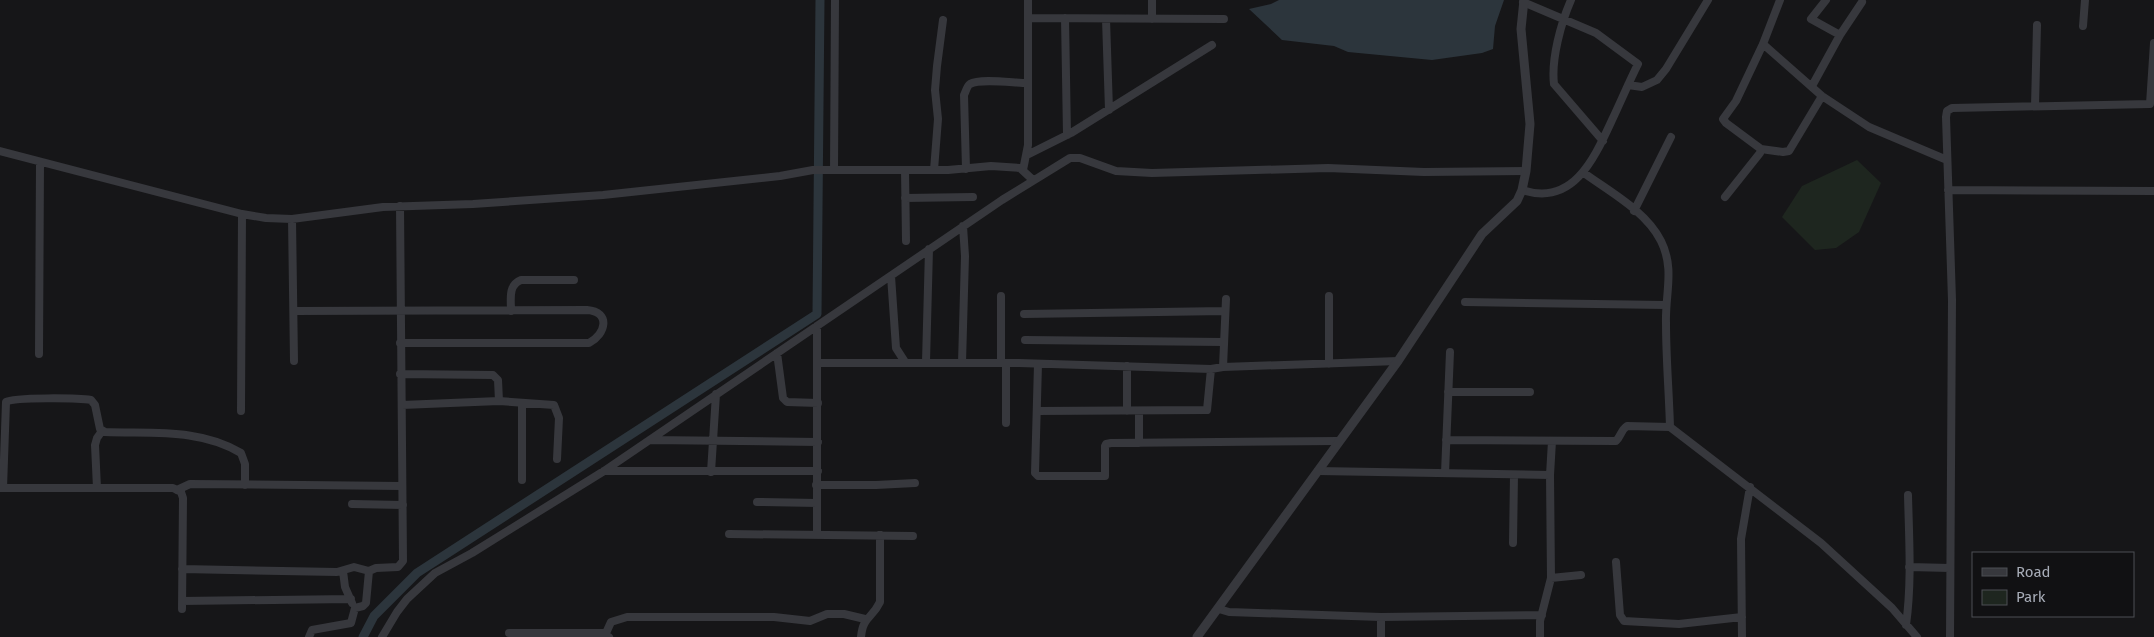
<svg xmlns="http://www.w3.org/2000/svg" width="2154" height="637" font-family="'Fira Sans',sans-serif">
<style>
.green{fill:#1e261f}
.water{fill:#2c353c}
.lines{fill:none;stroke-linecap:round;stroke-linejoin:round}
.canal{stroke:#2c353c;stroke-width:9}
.minor{stroke:#37383d;stroke-width:8}
.tertiary{stroke:#37383d;stroke-width:9}
</style>
<rect width="100%" height="100%" fill="#161618"/>
<path class="green" d="M1857,160L1881,183L1859,232L1836,248L1815,250L1782,217L1802,186Z"/>
<path class="water" d="M1279,0H1504L1495,26L1493,49L1482,53L1432,60L1348,52L1334,46L1282,40L1249,9L1271,4Z"/>
<g class="lines">
<path class="canal" d="M363,637L374,616L417,573L817,314L820,0"/>
<path class="minor" d="M1152,0V19
M1571,0C1561,23 1551,59 1554,84L1603,141
M1826,0L1811,19L1840,35
M1028,18L1224,19
M1065,18L1067,135
M1106,19L1109,110
M2083,26L2085,0
M1763,44L1822,96L1869,127L1947,160
M1628,85L1642,87L1657,80L1666,69L1708,0
M1812,86L1840,35L1862,2
M2035,106L2037,25
M1761,149L1783,152L1789,151L1822,96
M0,151L242,214L266,218L292,219L383,207L473,204L603,195L780,176L813,170H948L991,166L1020,168L1033,180
M1027,155L1071,133L1212,45
M966,169L964,95C966,91 967,86 970,84C980,78 1014,83 1027,83
M834,170L835,0
M905,170L906,241
M934,170L938,119L935,90L937,66L943,20
M1023,170L1028,145V0
M1584,173C1610,192 1646,211 1661,241C1675,269 1665,294 1666,323C1666,358 1669,392 1670,427L1821,543L1892,608L1917,637
M1522,190C1573,207 1594,159 1612,120C1621,101 1629,82 1638,64L1596,33L1523,2
M1948,190L2154,191
M1725,197L1760,153L1761,149L1726,123L1723,119L1736,101L1763,44L1780,0
M905,198L973,197
M1634,211L1671,137
M292,219L294,361
M891,276L896,348L905,362
M1001,296V363
M1329,296V364
M1465,302L1666,305
M294,311L587,310C611,312 606,334 589,343H400
M511,311C511,299 508,285 521,280H574
M1024,314L1225,311
M1025,340L1223,342
M777,353L783,398L787,402L818,403
M39,354L40,163
M926,362L929,249
M817,363H1019L1211,369L1223,367L1398,361
M962,363L965,256L963,226
M1006,363V423
M1038,364L1035,473L1038,476H1105V446L1106,444L1111,443L1338,441
M1127,366V411
M1223,367L1226,299
M400,374L493,375L498,380L499,401L402,405
M1448,392H1530
M499,401L554,405L559,418L557,459
M522,403V480
M241,411L242,214
M1037,411L1207,410L1211,369
M650,440L818,442
M1446,440L1616,441C1621,436 1621,430 1627,426L1670,427
M1139,443V411
M604,471H818
M1318,471L1550,475
M711,472L716,394
M1445,473L1450,352
M816,485H876L915,483
M0,488H173L181,492L183,498L182,609
M3,488L6,402C14,397 79,398 91,400L95,405L100,429L105,432C151,434 200,428 241,453L245,464V485
M97,488L95,445L97,438L102,431
M177,490L190,484L402,486
M757,502L817,503
M352,504L403,505
M729,534L913,536
M817,534V326
M1513,543L1514,475
M1616,562L1620,615L1624,621L1679,624L1742,617
M1909,567L1950,568
M182,569L337,572L354,567L369,571
M343,571L345,587L352,603
M1551,578L1581,575
M182,601L351,599
M1219,609L1229,612L1381,617L1542,615
M1381,617V637
M1906,625C1912,582 1909,538 1908,495
M509,633H604L609,637
M606,633L611,622L627,617H774L810,621L827,614H844L865,619
M309,637L312,630L351,623L355,608L363,606L366,603L369,571L376,568L398,567L403,561L400,206
M382,637L397,612L407,599L435,573L472,553L604,471L1002,200L1070,158H1080L1116,171L1152,173L1328,168L1424,172L1526,171
M861,637C863,616 872,619 880,602V535
M1540,637V621L1551,578L1550,475L1552,441
M1742,637L1741,539L1750,487
M1950,637L1952,300L1946,117L1947,111L1952,108L2150,104L2154,43"/>
<path class="tertiary" d="M1197,637L1398,361L1482,234L1517,201L1522,190L1526,171L1530,124L1521,29L1524,0"/>
</g>
<rect x="1972" y="552" width="162" height="65" fill="#111113" stroke="#4d4f55"/>
<rect x="1982" y="568" width="25" height="8" fill="#37383d" stroke="#4d4f55"/>
<text x="2016" y="577" font-size="15" fill="#a8adb8">Road</text>
<rect x="1982" y="590" width="25" height="15" fill="#1e261f" stroke="#4d4f55"/>
<text x="2016" y="602" font-size="15" fill="#a8adb8">Park</text>
</svg>
